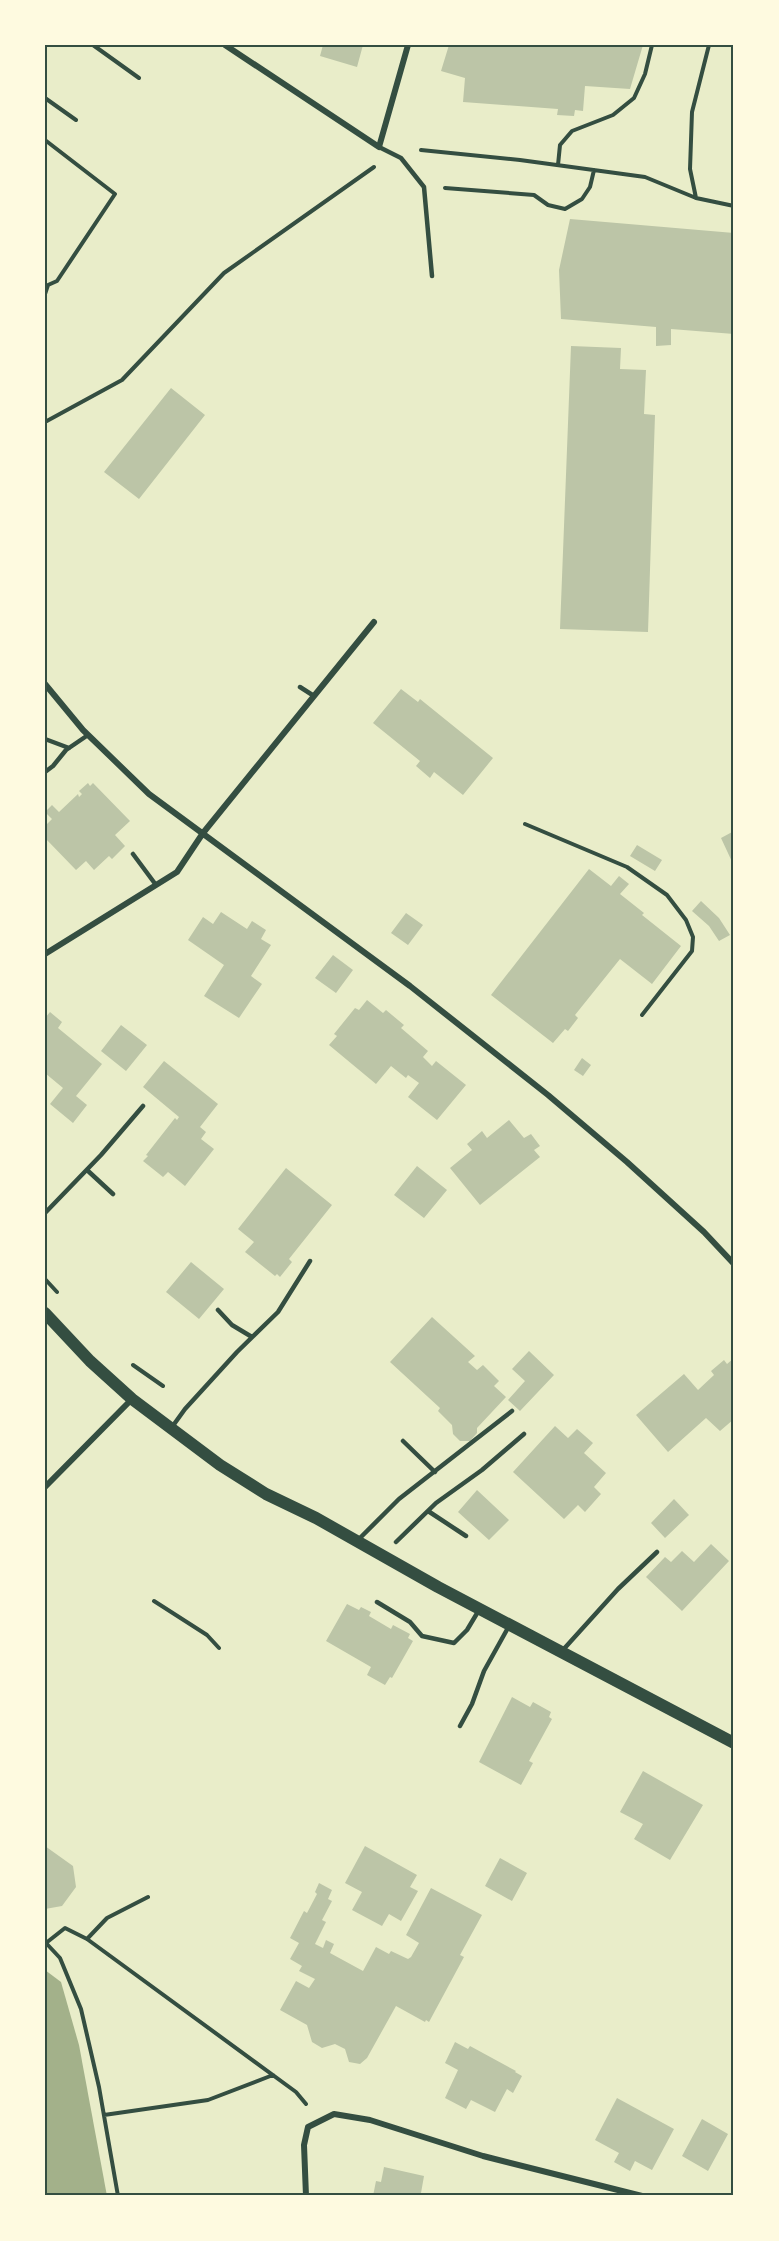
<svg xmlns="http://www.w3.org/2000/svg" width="779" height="2241" font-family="Lato,sans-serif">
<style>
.water{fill:#a3b18a}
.building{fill:#bcc5a7}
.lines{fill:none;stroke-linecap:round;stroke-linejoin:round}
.path{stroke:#344e41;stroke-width:4}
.service{stroke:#344e41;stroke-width:4.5}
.minor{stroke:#344e41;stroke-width:6}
.secondary{stroke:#344e41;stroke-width:12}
.neatline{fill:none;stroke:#344e41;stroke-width:2}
</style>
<rect width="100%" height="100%" fill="#e9edc9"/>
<path class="water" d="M45,1970L61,1982L79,2045L107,2196H45Z"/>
<path class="building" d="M323,45H363L357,67L320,56Z
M449,45H643L630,89L585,86L583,111L575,110L574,116L557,115L558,109L463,102L465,78L441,71Z
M570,219L734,233V334L671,329V345L656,346V327L561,319L559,270Z
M571,346L621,348L620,369L646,370L644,414L655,415L648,632L560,629Z
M171,388L205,415L139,499L104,472Z
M401,689L418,702L420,699L493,758L463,795L434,772L430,778L416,766L420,761L373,723Z
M88,783L90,786L93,783L130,821L115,835L125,846L112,859L109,856L94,870L86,861L76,870L45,838V826L52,819L45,812L52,805L59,812L78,794L79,797L82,794L79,791Z
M734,831V866L721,838Z
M637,845L662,860L655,871L630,856Z
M589,869L611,886L619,876L629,884L620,894L644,913L642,915L681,946L652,984L620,959L575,1015L578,1018L568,1031L565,1029L553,1043L491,995Z
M701,901L719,918L730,935L719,941L709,926L692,911Z
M221,912L247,929L252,921L266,930L261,939L271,945L251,976L262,984L239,1018L204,996L224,965L188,940L203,917L213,924Z
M406,913L423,925L408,945L391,933Z
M333,955L353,970L336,993L315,978Z
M367,1000L383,1013L386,1010L404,1025L401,1028L428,1051L423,1057L432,1066L436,1061L466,1085L437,1120L408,1097L419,1083L408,1075L406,1078L391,1066L376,1084L329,1045L337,1036L334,1034L355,1008L359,1010Z
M50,1012L62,1022L58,1028L102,1064L76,1096L87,1105L73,1123L50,1104L63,1088L45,1073V1018Z
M121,1025L147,1045L126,1071L101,1051Z
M582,1058L591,1065L583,1076L574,1070Z
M164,1061L218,1104L200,1127L206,1132L201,1139L214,1149L185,1186L168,1172L163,1177L143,1161L148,1156L146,1155L175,1118L177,1120L179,1117L143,1087Z
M509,1120L524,1138L531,1134L540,1146L534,1150L540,1157L480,1205L450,1168L472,1150L467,1144L482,1131L487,1138Z
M417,1166L447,1190L424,1218L394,1195Z
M286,1168L332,1205L289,1259L292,1262L280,1277L277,1274L275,1276L245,1252L254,1242L238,1229Z
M191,1262L224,1289L199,1319L166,1292Z
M432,1317L475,1356L468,1362L477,1370L483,1365L499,1381L494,1386L506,1397L477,1428V1433L470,1441H460L453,1434L452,1425L438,1411L440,1408L390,1362Z
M529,1351L554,1375L520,1411L508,1400L525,1381L512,1369Z
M734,1358V1419L720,1431L706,1418L668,1452L636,1415L684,1374L698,1390L714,1375L711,1371L724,1360L727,1364Z
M555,1426L568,1438L577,1429L593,1443L584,1453L606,1473L594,1487L601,1494L585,1512L578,1505L564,1519L513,1472Z
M477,1490L509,1520L489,1540L458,1512Z
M674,1499L689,1515L665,1538L651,1523Z
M711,1544L729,1561L682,1611L646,1577L665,1557L671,1562L682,1551L694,1562Z
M347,1604L359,1610L361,1607L371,1612L369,1616L391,1629L393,1625L410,1634L408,1638L413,1641L392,1678L390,1677L385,1685L367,1675L371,1667L326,1641Z
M512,1697L530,1707L533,1702L551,1712L549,1717L552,1719L529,1761L533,1763L521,1785L479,1762Z
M643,1771L703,1805L670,1860L634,1839L643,1824L620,1812Z
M45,1846L73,1866L76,1887L62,1906L45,1909Z
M365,1846L417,1875L410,1887L418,1891L401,1921L389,1914L382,1926L352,1910L362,1892L345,1883Z
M500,1858L527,1873L512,1901L485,1886Z
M319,1883L332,1890L328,1899L332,1901L322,1920L326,1922L315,1944L323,1948L326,1940L334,1944L330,1953L363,1971L376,1947L389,1954L391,1951L408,1959L411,1957L419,1943L406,1935L431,1888L482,1915L460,1955L464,1957L429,2022L426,2020L425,2022L396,2006L367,2058L360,2064L349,2062L345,2049L335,2044L322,2048L312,2042L307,2025L280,2010L296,1981L309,1988L315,1979L299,1971L302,1966L290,1959L299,1943L290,1938L304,1911L307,1913L317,1894L315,1892Z
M455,2042L468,2049L470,2046L516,2071L515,2072L522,2076L513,2093L507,2089L495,2112L471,2100L466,2109L445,2098L458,2070L445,2063Z
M617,2098L674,2129L652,2170L635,2161L630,2171L614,2162L619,2153L595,2140Z
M702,2119L728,2134L708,2171L682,2156Z
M384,2167L424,2176L421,2193L429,2196H373L376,2181L381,2182Z"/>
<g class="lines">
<path class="path" d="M93,45L139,78
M45,98L76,120
M45,140L115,194L57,281L48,285L45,294
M421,150L520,160L645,177L696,198L734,206
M558,165L560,145L572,131L613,115L634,98L645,74L652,45
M445,188L534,195L548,205L565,209L582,199L590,187L594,170
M696,198L690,169L692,112L709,45
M45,422L122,380L224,273L374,167
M525,824L627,867L667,895L686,920L693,937L692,951L642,1015
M45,1279L57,1292
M133,1365L163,1386
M154,1601L207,1635L219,1648
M87,1939L107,1918L148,1897
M46,1943L65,1928L87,1939L296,2092L306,2104
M46,1943L60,1958L81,2009L99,2087L118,2196
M104,2115L208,2100L273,2075"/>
<path class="service" d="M379,147L401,158L424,187L432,276
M300,687L314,696
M45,739L69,748
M45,772L53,766L66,750L88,735
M133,854L156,885
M87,1170L113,1194
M45,1213L101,1155L143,1106
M218,1310L232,1325L252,1337
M172,1427L185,1409L237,1352L278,1312L310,1261
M403,1441L435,1472
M428,1511L466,1536
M358,1540L399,1499L512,1411
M396,1542L436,1503L482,1470L524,1434
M377,1602L410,1622L422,1636L454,1643L467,1630L479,1610
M562,1651L618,1589L657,1552
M460,1726L472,1704L484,1671L509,1626"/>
<path class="minor" d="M225,45L379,147L408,45
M45,684L83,730L149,794L410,986L548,1095L627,1162L704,1232L734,1264
M45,954L177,872L203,833L374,622
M45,1487L132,1399
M306,2196L304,2145L308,2127L334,2114L370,2120L483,2156L642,2196"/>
<path class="secondary" d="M45,1313L90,1361L132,1399L220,1465L266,1494L316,1518L438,1587L734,1743"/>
</g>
<rect width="779" height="2241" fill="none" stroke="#fefae0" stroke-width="93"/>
<rect x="46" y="46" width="686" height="2148" class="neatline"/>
</svg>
